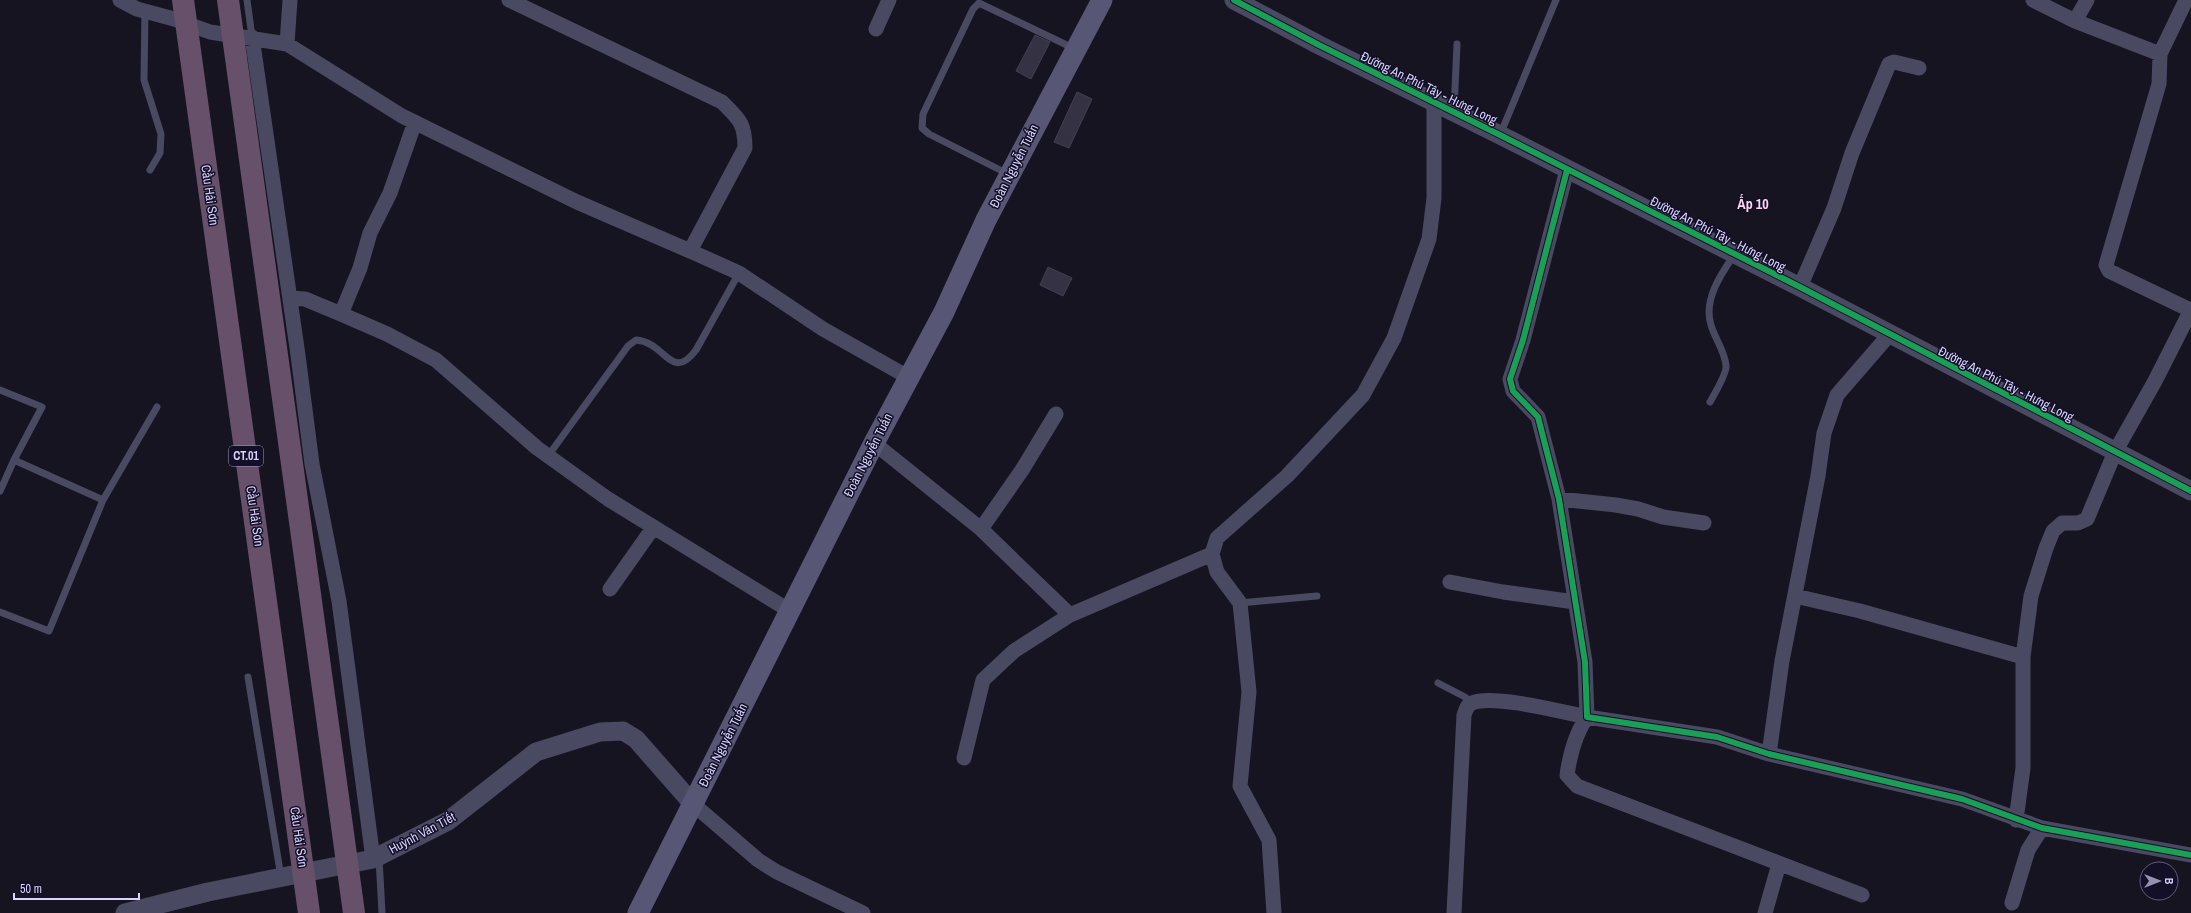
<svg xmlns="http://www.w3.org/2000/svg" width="2191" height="913" font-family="'Archivo Narrow',sans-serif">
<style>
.building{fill:#343243;stroke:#433f54}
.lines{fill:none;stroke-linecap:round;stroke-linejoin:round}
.service{stroke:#4a4962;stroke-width:7}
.minor{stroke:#4a4962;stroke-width:15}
.tertiary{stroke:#4a4962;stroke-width:19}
.secondary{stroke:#575674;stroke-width:21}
.motorway-bridge{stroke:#67516a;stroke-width:22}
.cycleway-casing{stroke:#130f26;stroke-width:8}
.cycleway{stroke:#1a9f57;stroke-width:6}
.labels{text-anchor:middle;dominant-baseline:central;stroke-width:3;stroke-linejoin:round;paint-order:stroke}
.shield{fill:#130f26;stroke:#9e99be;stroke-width:1}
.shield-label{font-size:12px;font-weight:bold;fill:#d9d4ff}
.street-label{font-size:13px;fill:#d9d4ff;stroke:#130f26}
.neighbourhood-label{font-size:14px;font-weight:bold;fill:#ffd6f0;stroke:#130f26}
</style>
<rect width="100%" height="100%" fill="#161421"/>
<path class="building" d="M1035,35L1050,42L1031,79L1016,71Z
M1077,92L1092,99L1069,148L1054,142Z
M1048,267L1072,278L1063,296L1040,285Z"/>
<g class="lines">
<path class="service" d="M247,0L252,37
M145,11L144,80L161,134L160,153L150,170
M1454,110L1457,44
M1500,135L1556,0
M1008,174L929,134L922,128L923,114L973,9L979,3L1075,49
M0,390L42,407L14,460L103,500
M1710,402C1714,395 1727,373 1726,366C1725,351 1715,339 1711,325C1703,300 1721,274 1734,255
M548,456L628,346L636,340C666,342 671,383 696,350L739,273
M0,491L14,460
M1240,603L1317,596
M0,612L49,631L103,500L157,407
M248,677L281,877
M1438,683L1465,697L1471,703
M379,858L382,913"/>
<path class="minor" d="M120,0L137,9L174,19L210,32L287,44L402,116L577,202L690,251L745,148C745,123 739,119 722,102L509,0
M2075,21L2087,0
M876,29L889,0
M252,37L298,355L312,464L339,601L373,859
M287,44L290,0
M2160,54L2186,0
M1567,170L1523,340L1510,379L1513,391L1538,417L1559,499L1585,662L1587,717L1717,737L1769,754L1962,799L2042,828L2191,855
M690,251L739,273L823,329L908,377
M1800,287L1834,208L1852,153L1889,64L1894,62L1919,68
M290,298L305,299L341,314L387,334L436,360L537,448L608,499L790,611
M341,314L360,268L370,233L390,193L415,122
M874,443L981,529L1070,615L1212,554
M1559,499L1616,505L1638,509L1663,517L1704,523
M981,529L1022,470L1056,414
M1450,582L1503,592L1575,602
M610,589L653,528
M1795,596L1860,611L2023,657
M1769,754L1782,661L1818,476L1824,433L1837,395L1889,335
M964,758L983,680L1014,651L1070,615
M693,804L758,860L777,872L863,913
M2016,820L2023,768V657L2031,596L2046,548L2053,531L2062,523H2078L2087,519L2115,452L2155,381L2189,314L2188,309L2109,271L2106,265L2159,84L2160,54L2075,21L2033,0
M2012,903L2028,850L2042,828
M1274,913L1269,840L1240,786L1249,692L1240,603L1217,572L1212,554L1217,538L1287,476L1363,395L1394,338L1429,239L1434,198V103
M1454,913L1464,715C1466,710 1467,705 1472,703C1493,694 1563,712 1587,717C1575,734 1570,754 1567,775L1577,786L1862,895
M1765,913L1779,864"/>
<path class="tertiary" d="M1234,0L1319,45L1500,135L1800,287L2191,491
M125,913L208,892L373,859L448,821L536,752L600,732L623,731L636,739L693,804"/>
<path class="secondary" d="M638,913L874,443L944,312L986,220L1102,0"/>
<path class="motorway-bridge" d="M183,0L309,913
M228,0L354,913"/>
<defs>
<path id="cycleway" d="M1234,0L1319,45L1500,135L1800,287L2191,491
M1567,170L1523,340L1510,379L1513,391L1538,417L1559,499L1585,662L1587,717L1717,737L1769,754L1962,799L2042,828L2191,855"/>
</defs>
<use href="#cycleway" class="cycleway-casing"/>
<use href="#cycleway" class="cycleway"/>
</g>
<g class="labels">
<rect class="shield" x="229" y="446" width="34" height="20" rx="3"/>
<g class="shield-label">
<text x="246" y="456">CT.01</text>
</g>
<g class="street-label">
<text transform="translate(1429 88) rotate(26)">Đường An Phú Tây - Hưng Long</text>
<text transform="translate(1014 166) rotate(-63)">Đoàn Nguyễn Tuấn</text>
<text transform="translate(210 195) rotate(82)">Cầu Hải Sơn</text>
<text transform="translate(1718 234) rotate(27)">Đường An Phú Tây - Hưng Long</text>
<text transform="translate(2006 384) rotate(27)">Đường An Phú Tây - Hưng Long</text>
<text transform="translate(868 455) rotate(-63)">Đoàn Nguyễn Tuấn</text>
<text transform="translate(255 516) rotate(82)">Cầu Hải Sơn</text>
<text transform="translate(723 745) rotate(-63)">Đoàn Nguyễn Tuấn</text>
<text transform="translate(422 833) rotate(-28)">Huỳnh Văn Tiết</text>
<text transform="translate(299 837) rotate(82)">Cầu Hải Sơn</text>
</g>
<g class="neighbourhood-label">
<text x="1753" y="204">Ấp 10</text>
</g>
</g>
<g transform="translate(2159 881) rotate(90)"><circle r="19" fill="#130f26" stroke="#625e7d"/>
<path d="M0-3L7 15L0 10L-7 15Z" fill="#9591b1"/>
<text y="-6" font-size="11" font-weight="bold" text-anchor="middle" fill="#d9d4ff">B</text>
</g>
<path d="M14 893v6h125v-6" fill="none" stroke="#d9d4ff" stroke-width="2"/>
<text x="20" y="893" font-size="12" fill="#d9d4ff" stroke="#130f26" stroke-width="3" paint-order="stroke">50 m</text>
</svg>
